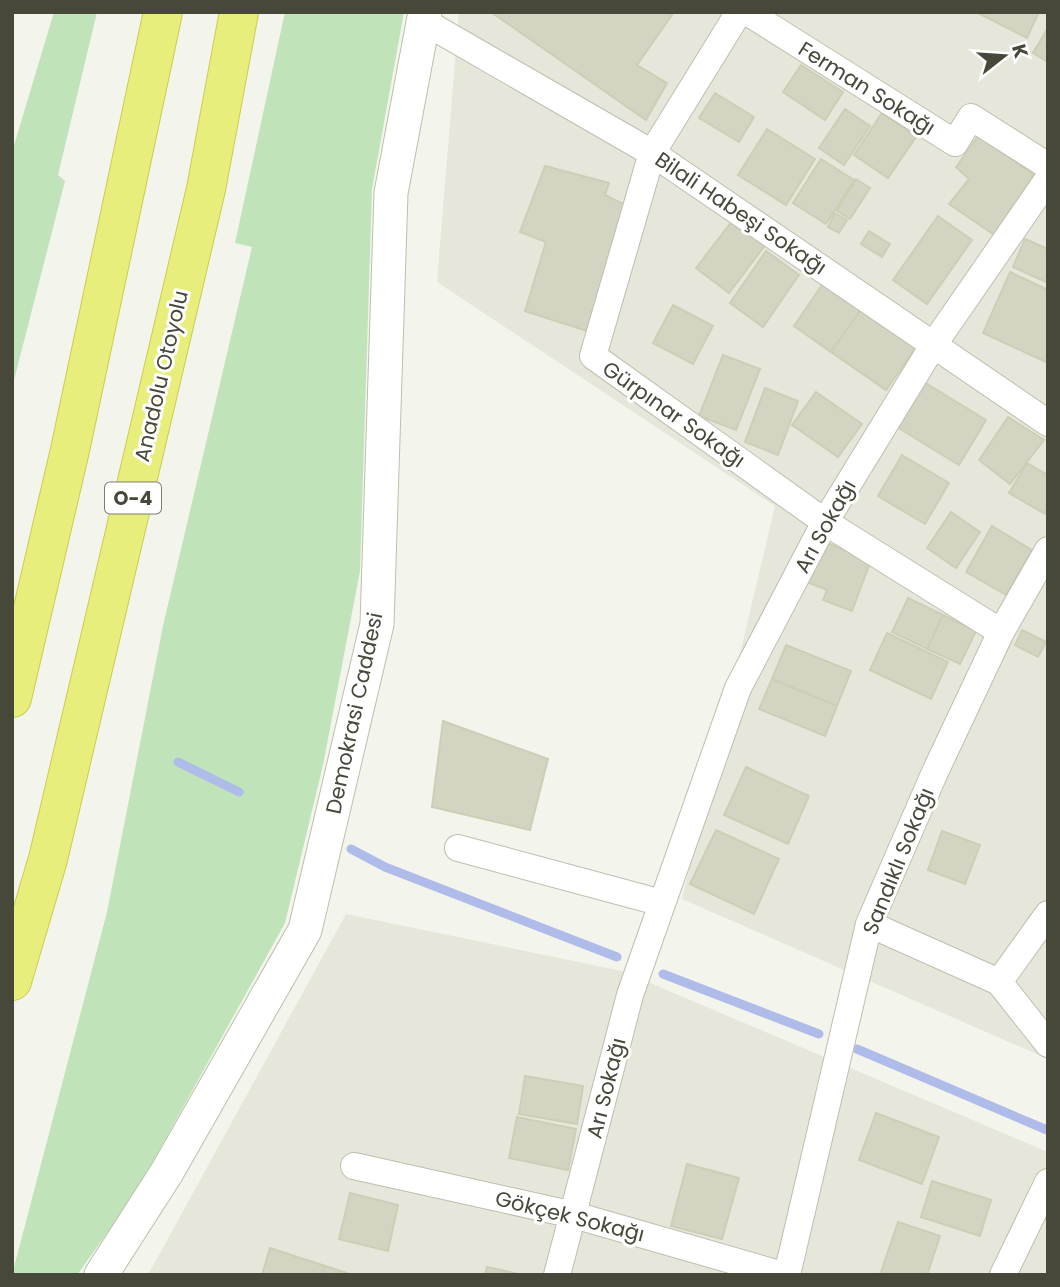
<svg xmlns="http://www.w3.org/2000/svg" width="1060" height="1287" font-family="Poppins,sans-serif">
<style>
.residential{fill:#e6e7da}
.grass{fill:#c0e3b9}
.lines{fill:none;stroke-linecap:round;stroke-linejoin:round}
.stream{stroke:#afbbe9;stroke-width:9}
.building{fill:#d4d4c2;stroke:#ceceb6;stroke-width:2}
.minor-casing{stroke:#bebeaf;stroke-width:28}
.tertiary-casing{stroke:#bebeaf;stroke-width:35}
.motorway-casing{stroke:#cbcd4c;stroke-width:40}
.minor{stroke:#fff;stroke-width:26}
.tertiary{stroke:#fff;stroke-width:33}
.motorway{stroke:#e8ee7c;stroke-width:38}
.labels{text-anchor:middle;dominant-baseline:central;stroke-width:6;stroke-linejoin:round;paint-order:stroke}
.shield{fill:#fff;stroke:#7e7e75;stroke-width:2}
.shield-label{font-size:19px;font-weight:bold;fill:#47473a}
.street-label{font-size:21px;fill:#47473a;stroke:#fff}
</style>
<rect width="100%" height="100%" fill="#f3f4eb"/>
<path class="residential" d="M459,12H1048V1059L682,899L775,506L437,282Z
M346,914L622,971L1048,1152V1275H148Z"/>
<path class="grass" d="M54,12H97L58,175L65,181L12,388V152Z
M285,12H404L372,189L360,571L323,765L285,923L135,1194L77,1275H12L107,912L163,626L252,247L235,243Z"/>
<g class="lines">
<path class="stream" d="M178,762L239,792
M351,849L385,867L617,957
M663,974L819,1034
M857,1049L1047,1130"/>
</g>
<path class="building" d="M491,12H674L637,65L667,83L646,120Z
M976,12H1039L1027,38Z
M1048,28V62L1033,53Z
M801,65L843,92L825,120L783,92Z
M715,93L754,117L739,142L699,118Z
M845,109L870,126L844,165L819,148Z
M882,113L916,137L888,178L854,155Z
M767,129L815,159L786,205L738,175Z
M979,135L1034,175L996,236L949,204L969,179L956,167Z
M821,159L854,180L826,224L793,203Z
M545,166L609,183L605,195L629,207L593,333L525,311L546,242L520,232Z
M856,179L870,188L850,219L837,211Z
M835,213L847,220L839,233L828,227Z
M938,216L972,240L927,304L893,280Z
M733,220L766,244L729,293L696,268Z
M869,231L890,244L882,257L861,244Z
M1025,239L1048,249V283L1013,267Z
M766,251L799,275L763,327L730,303Z
M1010,272L1048,290V363L983,333Z
M824,282L862,308L831,352L794,326Z
M673,305L713,326L693,364L653,343Z
M862,308L917,346L886,390L831,352Z
M723,355L760,369L736,430L699,416Z
M924,382L986,420L959,465L897,427Z
M765,388L798,401L778,455L745,442Z
M816,392L862,424L838,457L792,425Z
M1008,417L1044,440L1010,484L979,460Z
M902,455L949,483L925,524L878,496Z
M1027,463L1048,475V509L1045,514L1009,493Z
M951,512L980,532L956,568L927,548Z
M992,526L1032,550L1006,595L966,572Z
M824,542L871,560L852,611L823,600L827,590L809,583Z
M908,598L943,615L927,649L892,632Z
M943,615L976,631L960,664L927,649Z
M1022,630L1046,642L1038,657L1015,645Z
M887,633L948,662L931,699L870,670Z
M786,645L851,671L837,706L772,679Z
M772,679L837,706L825,736L759,709Z
M443,721L548,759L530,830L432,807Z
M746,767L809,796L788,844L724,815Z
M716,830L779,859L754,914L690,884Z
M942,831L980,845L965,884L928,870Z
M525,1076L583,1086L577,1124L519,1114Z
M876,1113L939,1137L922,1184L859,1160Z
M517,1117L576,1129L568,1170L509,1158Z
M687,1164L739,1178L722,1239L671,1226Z
M932,1181L991,1200L980,1236L921,1217Z
M350,1193L398,1205L388,1251L339,1239Z
M898,1222L940,1236L927,1275H880Z
M270,1248L325,1266L322,1275H262Z
M325,1266L353,1275H322Z
M487,1267L523,1275H485Z"/>
<g class="lines">
<defs>
<path id="minor" d="M739,12L652,153L593,356L825,522L1001,632
M747,12L955,143L971,117L1048,166
M423,21L652,153L1048,423
M458,848L662,903
M869,924L999,982L1048,1044
M999,982L1048,914
M354,1166L574,1215L783,1275
M557,1275L630,995L738,688L825,522L934,344L1048,179
M787,1275L869,924L935,772L1001,632L1048,550
M1003,1275L1048,1182"/>
<path id="tertiary" d="M101,1275L167,1172L305,930L377,624L391,193L425,12"/>
<path id="motorway" d="M12,698L70,450L163,12
M12,981L48,859L206,189L239,12"/>
</defs>
<use href="#minor" class="minor-casing"/>
<use href="#tertiary" class="tertiary-casing"/>
<use href="#motorway" class="motorway-casing"/>
<use href="#minor" class="minor"/>
<use href="#tertiary" class="tertiary"/>
<use href="#motorway" class="motorway"/>
</g>
<g class="labels">
<rect class="shield" x="105" y="482.5" width="56" height="31" rx="5"/>
<g class="shield-label">
<text x="133" y="498">O-4</text>
</g>
<g class="street-label">
<text transform="translate(867 88) rotate(32)">Ferman Sokağı</text>
<text transform="translate(741 213) rotate(34)">Bilali Habeşi Sokağı</text>
<text transform="translate(161 376) rotate(-77)">Anadolu Otoyolu</text>
<text transform="translate(674 414) rotate(35)">Gürpınar Sokağı</text>
<text transform="translate(825 526) rotate(-61)">Arı Sokağı</text>
<text transform="translate(354 713) rotate(-78)">Demokrasi Caddesi</text>
<text transform="translate(898 861) rotate(-68)">Sandıklı Sokağı</text>
<text transform="translate(606 1088) rotate(-76)">Arı Sokağı</text>
<text transform="translate(570 1216) rotate(14)">Gökçek Sokağı</text>
</g>
</g>
<rect width="1060" height="1287" fill="none" stroke="#47473a" stroke-width="28"/>
<g transform="translate(1004 56) rotate(73)" stroke="#ffffff" stroke-width="5" paint-order="stroke">
<path d="M0-5L12 26L0 18L-12 26Z" fill="#47473a"/>
<text y="-10" font-size="19" font-weight="bold" text-anchor="middle" fill="#47473a">K</text>
</g>
</svg>
